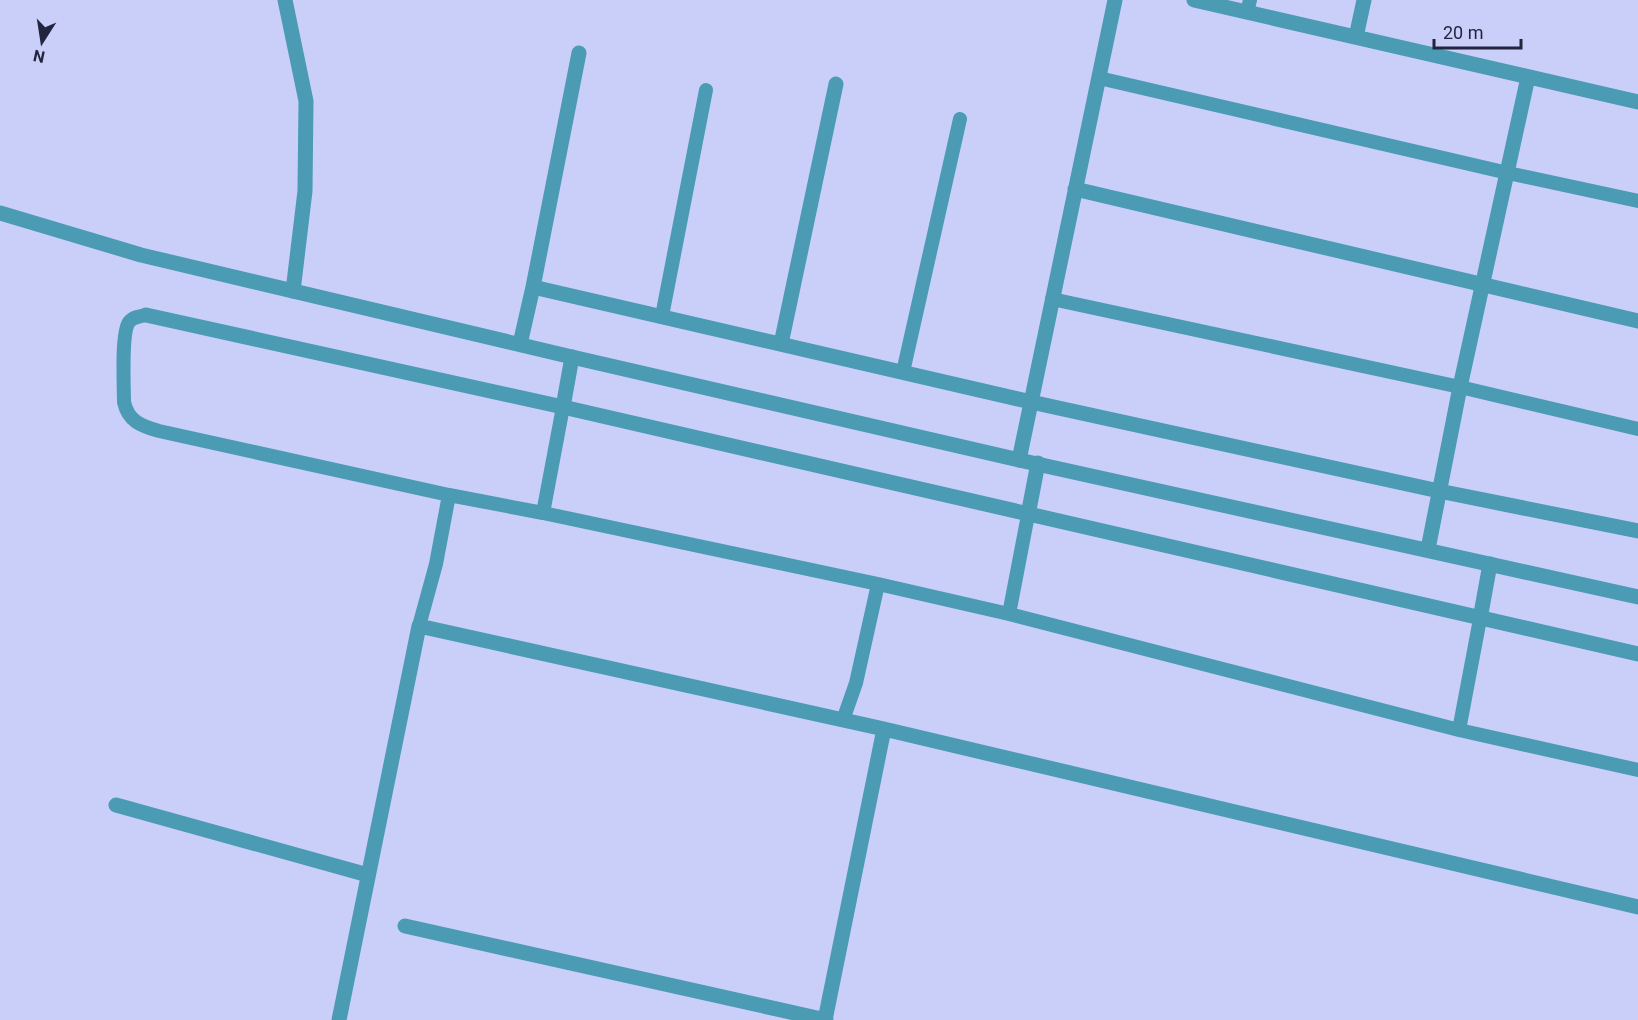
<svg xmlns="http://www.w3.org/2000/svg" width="1638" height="1020" font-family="Roboto,sans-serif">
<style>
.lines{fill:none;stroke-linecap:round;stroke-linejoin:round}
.service{stroke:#4a9bb3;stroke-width:14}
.minor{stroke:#4a9bb3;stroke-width:15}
.tertiary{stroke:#4a9bb3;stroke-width:15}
</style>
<rect width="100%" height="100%" fill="#cacffa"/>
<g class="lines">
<path class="service" d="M1247,12L1250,0
M1099,78L1508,173L1638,201
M1052,299L1460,387L1638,429
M146,315C140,316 133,317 129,322C121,333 124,387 124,402C128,421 141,426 159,431L449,495
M662,316L706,90
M903,372L960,119
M543,513L878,584
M1009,614L1459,730L1638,770
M419,626L436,564L449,495L543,513L563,407
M843,720L856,683L878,584L1009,614L1028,515
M1459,730L1480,619"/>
<path class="minor" d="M285,0L306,101L305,191L293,291
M1194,0L1638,102
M1356,37L1364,0
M1075,189L1638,321
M533,287L1031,402L1439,491L1638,531
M146,315L563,407L1638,654
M520,344L533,287L579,53
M781,344L836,84
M563,407L572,357
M1019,460L1115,0
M1028,515L1038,463
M1428,549L1460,387L1528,77
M1480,619L1490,564
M116,805L368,875
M405,926L826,1020
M339,1020L419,626L884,729L1638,907
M825,1020L884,729"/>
<path class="tertiary" d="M0,213L141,255L572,357L1019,460L1638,597"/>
</g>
<g transform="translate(42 42) rotate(192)" stroke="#cacffa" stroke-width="4.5" paint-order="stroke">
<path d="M0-4.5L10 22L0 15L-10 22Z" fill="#23253f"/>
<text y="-9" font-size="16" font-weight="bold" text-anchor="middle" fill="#23253f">N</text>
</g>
<path d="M1434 39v9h87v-9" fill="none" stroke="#23253f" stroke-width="3"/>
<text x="1443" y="39" font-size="18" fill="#23253f" stroke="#cacffa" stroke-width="4.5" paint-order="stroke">20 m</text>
</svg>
